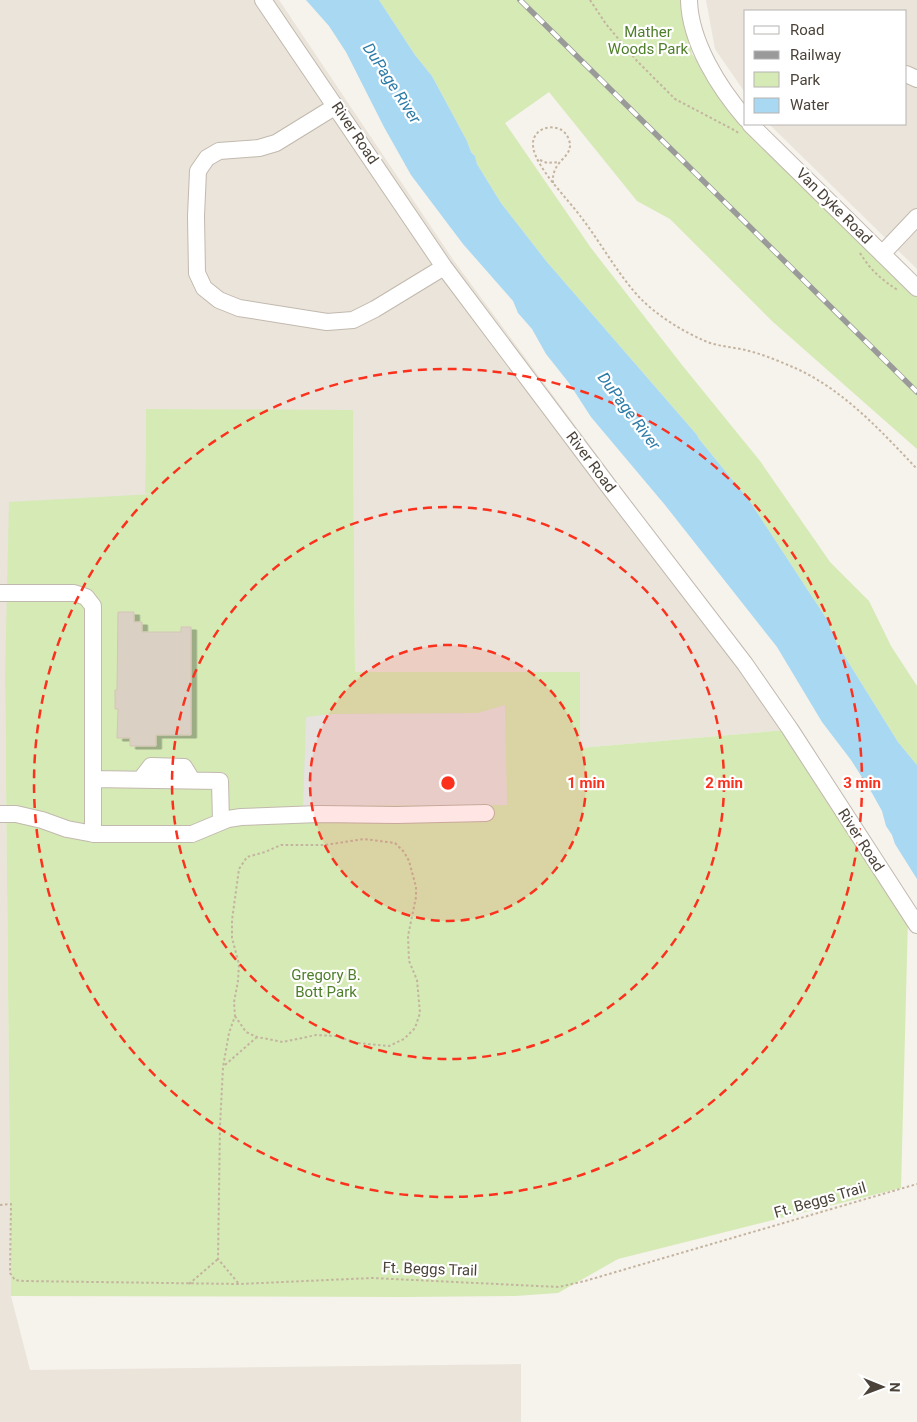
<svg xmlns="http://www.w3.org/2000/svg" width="917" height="1422" font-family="Roboto,sans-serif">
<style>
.residential{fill:#eae4da}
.green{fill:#d5eab5}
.parking{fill:#e5e2e0}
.water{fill:#a9d8f2}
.building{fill:#dbd0c4;stroke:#d3c5b4;filter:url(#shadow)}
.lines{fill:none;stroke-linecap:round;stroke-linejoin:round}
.minor-casing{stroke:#c2b9ae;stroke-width:18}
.path{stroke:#c4b49f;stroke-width:2;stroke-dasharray:2.5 2.5;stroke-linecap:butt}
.minor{stroke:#fff;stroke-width:16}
.rail-casing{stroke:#9a9a9a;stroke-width:5.5}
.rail{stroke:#fff;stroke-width:4;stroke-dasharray:11;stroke-linecap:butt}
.ring{fill:none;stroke:#fc311d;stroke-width:2.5;stroke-dasharray:9 6}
.labels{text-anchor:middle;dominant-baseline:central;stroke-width:4.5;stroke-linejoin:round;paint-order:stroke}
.park-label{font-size:15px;fill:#4f7e2a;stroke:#fff}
.street-label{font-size:15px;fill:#4b4339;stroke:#fff}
.water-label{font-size:16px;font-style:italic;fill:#2c7ba8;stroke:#fff}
.centre{fill:#fc311d;stroke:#fff;stroke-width:2.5}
.ring-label{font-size:15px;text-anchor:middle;font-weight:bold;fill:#fc311d;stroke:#fff;stroke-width:4.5;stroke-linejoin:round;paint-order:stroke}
</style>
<defs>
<filter id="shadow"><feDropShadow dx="5.5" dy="3" stdDeviation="0" flood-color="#0004"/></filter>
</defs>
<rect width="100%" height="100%" fill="#f6f2ec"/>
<path class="residential" d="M0,0H279L454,261L778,701L786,730L580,748V672H355L353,411L146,409L145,493H164L5,678L11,1296L30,1370L521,1364V1422H0Z
M706,0H917V269L769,124H906V11H746V94L715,49Z"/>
<path class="green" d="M379,0H681L692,54L745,126L917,297V449L773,322L670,219L637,201L549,92L505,123L591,248L682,365L760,461L830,562L869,601L891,646L917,686V765L898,742L837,644L834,632L830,628V624L749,500L699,439L697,435L547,262L501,203L477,164L475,156L471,152L467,141L432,76L415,55Z
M146,409L353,410L355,672H580V748L786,730L908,917L901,1188L618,1259L558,1293L515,1296L404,1297L11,1296L5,678L9,502L154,494L145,493Z"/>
<path class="parking" d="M505,705L507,805L303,806L306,717L331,714L477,713Z"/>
<path class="water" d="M306,0H379L415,55L432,76L467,141L471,152L475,156L477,164L501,203L547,262L697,435L699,439L749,500L830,624V628L833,632L837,644L898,742L917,765V879L895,844L892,835L886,826L882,811L872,793L851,760L822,722L777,647L665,505L591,417L569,383L546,354L532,329L518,313L513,301L463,244L411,175L384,127L346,52L329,26Z"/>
<path class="building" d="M118,612H134V622H142V632H181V627H191V735H156V746H130V738H117L118,709H115V690H117Z"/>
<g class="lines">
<defs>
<path id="minor" d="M263,0L444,267L610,488L745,664L790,729L917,925
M689,0C690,42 719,88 746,119
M906,74L917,79
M336,106L276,143L259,148L219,151L207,158L198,171L196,216L197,273L204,288L219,300L239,308L327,322L353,320L375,309L444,267
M750,124L917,288
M882,254L917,217
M0,593H74L86,597L93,606V834
M93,779L220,781L221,822
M141,779L151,766L184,767L192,780
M0,814H16L42,820L67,829L94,834H192L228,819L241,817L319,814L396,815L486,813"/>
</defs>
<use href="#minor" class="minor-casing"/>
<path class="path" d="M590,0L606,24L637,61L675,99L734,130L740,134
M540,160L547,163L559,162
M553,183C551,159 575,158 569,140C563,120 531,125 533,146C535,167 568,199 581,217C601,243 617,273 639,297C656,315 682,331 705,341C719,347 735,347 749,351C765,355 781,362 795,368C844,390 881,431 917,469
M860,253C872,272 881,279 899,291
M235,1016L246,1032L257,1037L283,1042L316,1035L336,1036L357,1043L389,1046L404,1039L415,1028L420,1013L417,980L409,961L408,936L416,897V887L409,861L404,852L395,843L364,839L325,845H281L265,852L247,857L239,869L232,920V938L239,964L238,981L234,1002L235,1016L229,1033L223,1067L220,1126L218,1259L239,1284
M225,1065L257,1037
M0,1205L11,1204L10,1273L15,1280L23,1281L239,1284L372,1278L559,1287L585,1281L917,1184
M189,1284L218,1259"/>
<use href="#minor" class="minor"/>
<defs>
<path id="rail" d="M520,0L917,392"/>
</defs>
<use href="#rail" class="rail-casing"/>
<use href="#rail" class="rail"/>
</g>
<circle cx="448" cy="783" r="138" fill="#fc311d" fill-opacity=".12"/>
<g class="ring">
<circle cx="448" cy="783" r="138"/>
<circle cx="448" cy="783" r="276"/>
<circle cx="448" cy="783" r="414"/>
</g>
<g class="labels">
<g class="park-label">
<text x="648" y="32">Mather<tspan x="648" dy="17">Woods Park</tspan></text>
<text x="326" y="975">Gregory B.<tspan x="326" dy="17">Bott Park</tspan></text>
</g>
<g class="street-label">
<text transform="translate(355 133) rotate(56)">River Road</text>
<text transform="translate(834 206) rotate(45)">Van Dyke Road</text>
<text transform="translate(591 462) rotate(53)">River Road</text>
<text transform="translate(861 840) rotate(57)">River Road</text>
<text transform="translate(820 1200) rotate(-16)">Ft. Beggs Trail</text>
<text transform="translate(430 1269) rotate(2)">Ft. Beggs Trail</text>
</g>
<g class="water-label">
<text transform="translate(392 83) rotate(57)">DuPage River</text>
<text transform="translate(629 411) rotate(53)">DuPage River</text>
</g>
</g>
<circle cx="448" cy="783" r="8" class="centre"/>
<g class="ring-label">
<text x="586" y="788">1 min</text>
<text x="724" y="788">2 min</text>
<text x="862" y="788">3 min</text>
</g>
<rect x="744" y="10" width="162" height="115" fill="#ffffff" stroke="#b7b4b0"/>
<rect x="754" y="26" width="25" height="8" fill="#ffffff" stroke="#b7b4b0"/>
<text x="790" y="35" font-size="15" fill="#4b4339">Road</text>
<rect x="754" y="51" width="25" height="8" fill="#9a9a9a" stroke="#b7b4b0"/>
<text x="790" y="60" font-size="15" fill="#4b4339">Railway</text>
<rect x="754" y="72" width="25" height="15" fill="#d5eab5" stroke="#b7b4b0"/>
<text x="790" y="85" font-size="15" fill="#4b4339">Park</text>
<rect x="754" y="98" width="25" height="15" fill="#a9d8f2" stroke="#b7b4b0"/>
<text x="790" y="110" font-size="15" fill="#4b4339">Water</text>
<g transform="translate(882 1387) rotate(91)" stroke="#ffffff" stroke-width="4" paint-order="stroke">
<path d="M0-4L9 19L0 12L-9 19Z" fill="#4b4339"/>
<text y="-8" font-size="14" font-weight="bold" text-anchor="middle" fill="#4b4339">N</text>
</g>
</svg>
